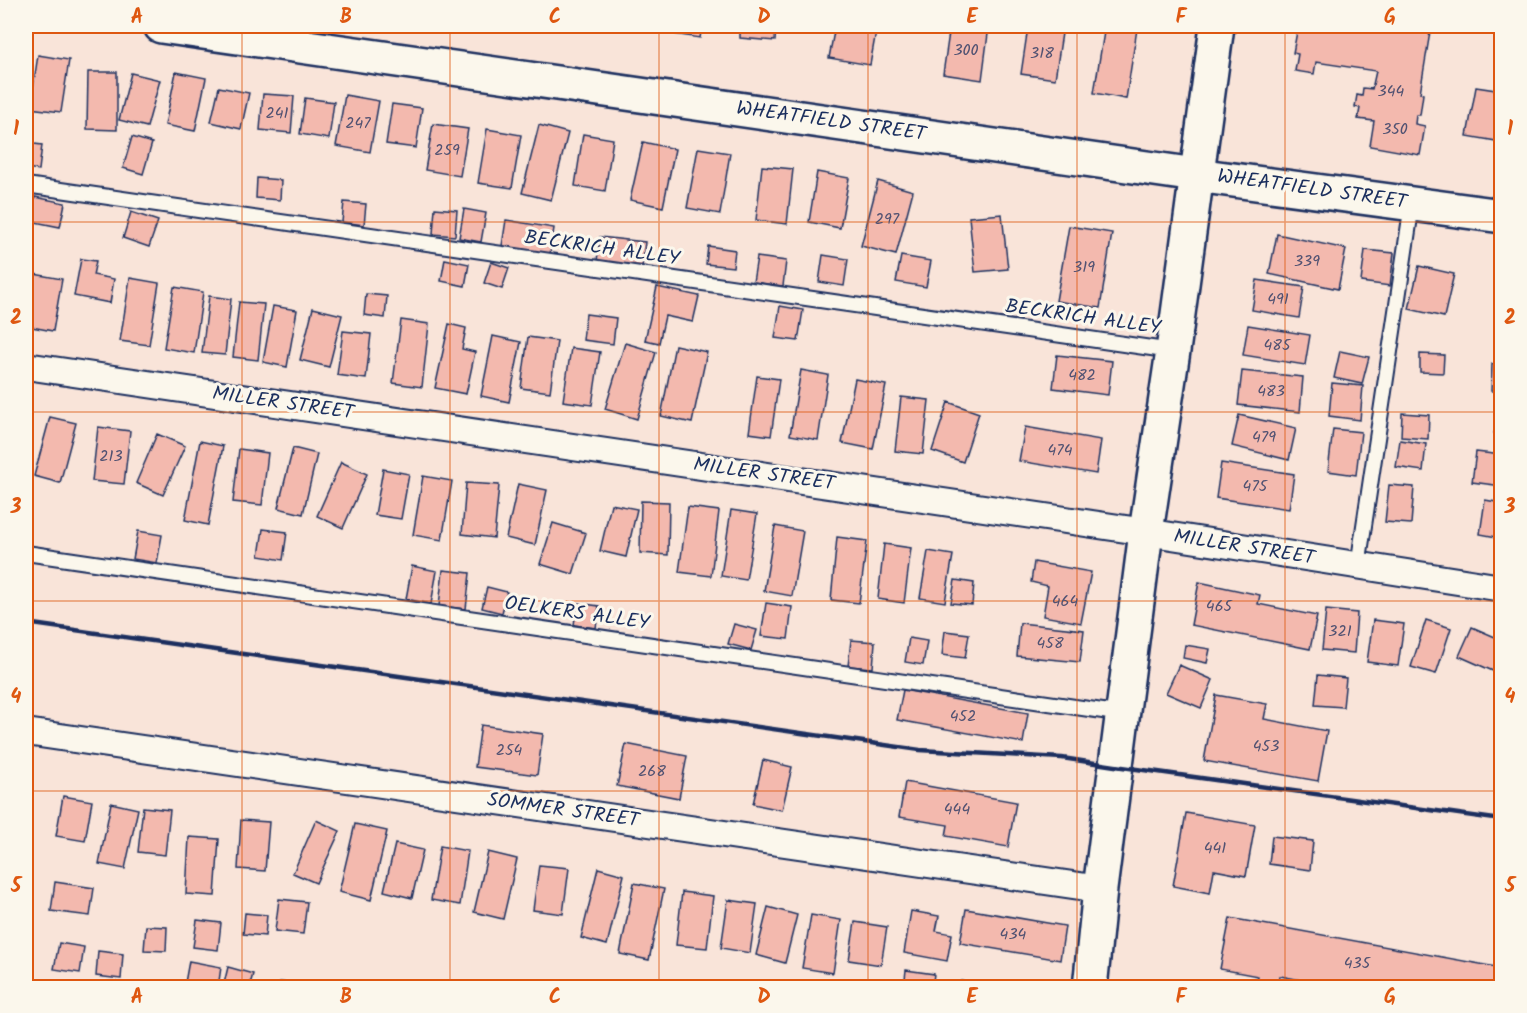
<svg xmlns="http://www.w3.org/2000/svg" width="1527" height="1013" font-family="Kalam,sans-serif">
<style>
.building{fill:#f3b9ae;stroke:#1b2f5e;stroke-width:1.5}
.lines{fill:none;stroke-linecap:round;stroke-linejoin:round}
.lane-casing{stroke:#1b2f5e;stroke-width:18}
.street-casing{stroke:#1b2f5e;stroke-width:30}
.secondary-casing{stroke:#1b2f5e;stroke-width:38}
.primary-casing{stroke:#1b2f5e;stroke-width:38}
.lane{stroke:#fbf7ec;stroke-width:14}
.street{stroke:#fbf7ec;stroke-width:26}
.secondary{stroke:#fbf7ec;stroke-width:33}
.primary{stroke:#fbf7ec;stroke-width:33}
.rail{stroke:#1b2f5e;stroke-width:4.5}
.grid{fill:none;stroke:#de5710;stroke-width:1.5;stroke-opacity:0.55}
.labels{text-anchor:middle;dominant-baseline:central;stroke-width:6;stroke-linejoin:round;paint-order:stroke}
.number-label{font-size:16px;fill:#515272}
.street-label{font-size:20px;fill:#1b2f5e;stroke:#fbf7ec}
.neatline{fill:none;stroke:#de5710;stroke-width:2}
.grid-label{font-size:20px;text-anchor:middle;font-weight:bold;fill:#de5710}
</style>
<rect width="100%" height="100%" fill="#f9e4d9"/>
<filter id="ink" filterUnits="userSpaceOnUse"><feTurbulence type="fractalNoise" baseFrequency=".0167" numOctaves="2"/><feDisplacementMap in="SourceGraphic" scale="12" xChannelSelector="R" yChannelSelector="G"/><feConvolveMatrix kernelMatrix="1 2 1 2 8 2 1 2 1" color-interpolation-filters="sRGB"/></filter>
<g filter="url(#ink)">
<path class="building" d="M668,26H702L700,38L667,33Z
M740,26H776L775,41L740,38Z
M835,26H877L870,65L829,58Z
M950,26H989L982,80L943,74Z
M1105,26H1117L1137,29L1126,99L1094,93Z
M1298,26H1350L1381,30L1382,26H1431L1420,93L1423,94L1420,115H1416L1415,124L1425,126L1420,155L1370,146L1374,121L1358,119L1360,108L1355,107L1357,95L1362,96L1363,88L1372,89L1376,71L1316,62L1314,74L1295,71L1298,54L1293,53Z
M1028,27L1062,33L1055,79L1021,74Z
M38,55L69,60L61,112L30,108Z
M88,72H117V130L87,129Z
M176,72L206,78L195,131L165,125Z
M131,73L160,80L147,127L119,120Z
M219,87L249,93L241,129L211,122Z
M1476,87L1502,91V142L1467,136Z
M263,94L294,96L291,133L260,130Z
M345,95L379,101L370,152L336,146Z
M305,98L334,102L329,139L300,134Z
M392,104L422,108L416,148L386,144Z
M433,124L468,129L460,176L425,170Z
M539,125L568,133L551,200L522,193Z
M487,129L521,135L512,188L478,183Z
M583,134L613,139L605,191L575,186Z
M132,137L152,143L143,174L123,168Z
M643,142L675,149L663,207L630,200Z
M26,143L42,145L39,170L26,168Z
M698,148L730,153L720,214L687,208Z
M762,166L793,169L787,224L756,220Z
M817,172L849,178L840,228L809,222Z
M257,178L281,180L280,200L256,198Z
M878,181L913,191L896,255L861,246Z
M35,197L65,203L60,227L30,221Z
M344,202L366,204L364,225L342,222Z
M435,208L457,210L455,236L433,234Z
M464,209L486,213L481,242L459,238Z
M131,212L158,221L149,247L123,238Z
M1002,214L1008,269L975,272L969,217Z
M506,220L554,228L550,254L502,246Z
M1069,226L1112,233L1100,308L1056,301Z
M1277,234L1346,249L1338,289L1269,274Z
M600,237L645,242L642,267L597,261Z
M708,246L735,250L733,267L706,264Z
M1365,250L1394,253L1390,286L1361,282Z
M823,255L848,259L844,286L819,282Z
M901,256L931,261L926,287L896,282Z
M757,257L786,261L783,286L753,282Z
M81,259L96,261L93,275L114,279L110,303L74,296Z
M445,259L469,264L465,286L441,281Z
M491,262L509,268L502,289L484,283Z
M1419,266L1454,274L1444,317L1409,309Z
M34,274L62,279L53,331L26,326Z
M130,278L159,283L149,345L120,341Z
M1257,280L1304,287L1299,318L1252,310Z
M174,287L203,292L194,353L164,348Z
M657,287L699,296L693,322L665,316L659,343L645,340Z
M366,294L387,296L385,318L364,315Z
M209,296L231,299L225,355L202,353Z
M239,302L264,304L258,360L233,357Z
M273,306L297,310L287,367L263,362Z
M780,306L803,310L798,341L775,338Z
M313,308L342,315L329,367L300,360Z
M586,314L616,318L613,344L583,340Z
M401,320L429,324L422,387L393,383Z
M449,324L466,328L462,349L475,352L466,394L435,388Z
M1248,325L1310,335L1305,365L1243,355Z
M343,331L371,334L366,379L337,375Z
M493,336L521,342L509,402L481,396Z
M528,337L557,341L550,392L521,388Z
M625,343L656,352L637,419L605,409Z
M675,345L707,352L692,423L661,416Z
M571,348L600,352L592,405L563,401Z
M1340,351L1369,357L1362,384L1334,378Z
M1420,354L1444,355L1443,373L1420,372Z
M1057,355L1112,361L1108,395L1053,388Z
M1492,364L1502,365V391H1491Z
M801,370L828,375L818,440L790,435Z
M1242,371L1303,377L1300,412L1238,405Z
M757,376L779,379L771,436L749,433Z
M855,379L886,385L873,449L842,443Z
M1332,383L1363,386L1360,420L1329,416Z
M901,397L929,400L923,454L895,451Z
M948,402L979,413L963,462L932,451Z
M1402,413L1429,415L1428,439L1401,437Z
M1239,415L1296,428L1289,460L1232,446Z
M50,417L76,423L60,483L34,476Z
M1502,417V437L1494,433Z
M98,427L130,431L124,484L92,481Z
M1025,427L1101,440L1096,474L1019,461Z
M1333,429L1361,432L1356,475L1328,471Z
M157,434L185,446L163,495L136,483Z
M1400,440L1426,444L1423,471L1396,467Z
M200,441L223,446L208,525L185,520Z
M293,448L317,454L303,514L278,508Z
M239,449L268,453L262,505L233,502Z
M1476,452L1502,455V486L1472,482Z
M341,462L367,474L343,528L317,516Z
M1221,463L1294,474L1289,509L1216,498Z
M383,469L409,474L401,519L375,515Z
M423,476L452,481L442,540L413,535Z
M466,483L499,485L494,538L462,534Z
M518,484L547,490L535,545L506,538Z
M1389,485L1414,487L1411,524L1385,522Z
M1485,500L1502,503V538L1480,534Z
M641,501L669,502L668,555L640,553Z
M611,504L637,509L626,557L600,551Z
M688,507L719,511L711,576L679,572Z
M731,510L757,514L746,580L721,576Z
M553,523L586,533L573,574L540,564Z
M775,526L803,531L792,596L764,591Z
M263,529L287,532L283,560L259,556Z
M138,531L162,535L157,563L133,559Z
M837,537L867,541L859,603L831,600Z
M884,544L911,548L904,603L878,599Z
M928,551L953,555L945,602L920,598Z
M1034,562L1091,572L1081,623L1043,616L1048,586L1031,582Z
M412,566L437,571L431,604L406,599Z
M443,570L470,573L466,609L439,606Z
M955,580L974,583L972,605L951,603Z
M1199,582L1260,595L1258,604L1317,616L1310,649L1191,625Z
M487,587L507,592L502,613L482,608Z
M577,603L599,606L596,628L574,625Z
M766,603L792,607L788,639L761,636Z
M1326,610L1357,613L1354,653L1322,650Z
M1373,620L1404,624L1398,666L1367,662Z
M1426,620L1451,628L1436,674L1411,667Z
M1020,623L1084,630L1080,662L1017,656Z
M734,624L757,630L751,650L728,644Z
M1472,627L1502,640V675L1459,656Z
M945,631L969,634L965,658L942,655Z
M909,638L927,641L923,665L905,662Z
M851,640L875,642L873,668L848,666Z
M1185,645L1210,649L1207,663L1183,658Z
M1179,665L1213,680L1201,708L1166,693Z
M1318,675L1346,678L1343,707L1315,705Z
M903,690L1028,713L1023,743L897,720Z
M1216,695L1267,704L1264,719L1327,731L1318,781L1204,761Z
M481,725L543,734L537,775L475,767Z
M626,744L687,756L679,798L617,786Z
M763,760L792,767L782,810L753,804Z
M905,782L1016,802L1008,847L946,836L948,825L899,817Z
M63,796L92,801L85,841L56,836Z
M111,803L138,809L125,869L99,864Z
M143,807L170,810L165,855L138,852Z
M1186,813L1255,825L1246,876L1214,870L1210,893L1173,886Z
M241,820L269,822L265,871L238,869Z
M316,820L340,831L316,883L293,873Z
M355,824L387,831L371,900L339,892Z
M1272,836L1313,841L1310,870L1269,864Z
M189,837L219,839L215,896L186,894Z
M395,844L423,850L412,898L384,891Z
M440,846L468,851L460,905L431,900Z
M488,852L517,859L503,919L474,912Z
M539,865L569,868L563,914L533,910Z
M598,868L624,875L607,945L581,938Z
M55,882L94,888L90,916L51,911Z
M634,883L664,889L649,960L620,954Z
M682,892L713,896L707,948L676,945Z
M279,899L307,902L303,934L275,931Z
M728,900L757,904L750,953L721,948Z
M768,907L797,915L785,963L756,955Z
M966,909L1065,926L1060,960L960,943Z
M911,911L939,916L936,931L952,934L947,961L904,953Z
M245,913L267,915L265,936L243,934Z
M811,915L841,920L833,973L802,968Z
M1230,918L1502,968L1500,988H1341L1280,976L1278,988H1256L1258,976L1220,969Z
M197,920L221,923L218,950L193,947Z
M855,922L887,927L881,965L849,960Z
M146,926L167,927L166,951L144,950Z
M59,943L84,947L80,973L54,969Z
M98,951L123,954L121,979L96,976Z
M189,961L221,967L218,988H184Z
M228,967L253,974L249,988H223Z
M906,970L934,974L932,988H904Z
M961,981L990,988H960Z
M280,982L309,986V988H280Z"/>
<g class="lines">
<defs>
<path id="lane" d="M26,185L1172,351
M26,553L1123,714
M1358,566L1412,204"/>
<path id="street" d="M26,366L1146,532L1502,588
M26,732L1100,889"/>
<path id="secondary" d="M1090,988L1100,889L1146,532L1173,351L1217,26"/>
<path id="primary" d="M161,26L1196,175L1502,216"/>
</defs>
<use href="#lane" class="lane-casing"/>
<use href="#street" class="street-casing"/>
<use href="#secondary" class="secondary-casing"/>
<use href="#primary" class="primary-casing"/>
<use href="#lane" class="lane"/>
<use href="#street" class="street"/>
<use href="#secondary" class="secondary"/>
<use href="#primary" class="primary"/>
<path class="rail" d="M26,623L920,750L1062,758L1115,766L1502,820"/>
</g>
</g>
<path class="grid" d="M242,26V988M450,26V988M659,26V988M868,26V988M1077,26V988M1285,26V988M26,222H1502M26,412H1502M26,601H1502M26,791H1502"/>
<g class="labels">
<g class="number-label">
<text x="966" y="50">300</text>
<text x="1042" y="53">318</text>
<text x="1391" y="91">344</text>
<text x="277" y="113">241</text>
<text x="358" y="123">247</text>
<text x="1395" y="129">350</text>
<text x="447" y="150">259</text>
<text x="887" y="219">297</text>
<text x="1307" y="261">339</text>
<text x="1084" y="267">319</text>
<text x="1278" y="299">491</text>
<text x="1277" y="345">485</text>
<text x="1082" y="375">482</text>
<text x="1271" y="391">483</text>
<text x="1264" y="437">479</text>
<text x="1060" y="450">474</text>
<text x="111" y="456">213</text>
<text x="1255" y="486">475</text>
<text x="1065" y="601">464</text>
<text x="1219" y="606">465</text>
<text x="1340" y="631">321</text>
<text x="1050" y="643">458</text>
<text x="963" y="716">452</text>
<text x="1266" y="746">453</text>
<text x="509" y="750">254</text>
<text x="652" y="771">268</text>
<text x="957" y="809">444</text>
<text x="1215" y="848">441</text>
<text x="1013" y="934">434</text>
<text x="1357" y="963">435</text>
</g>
<g class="street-label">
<text transform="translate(831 122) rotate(8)">WHEATFIELD STREET</text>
<text transform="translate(1312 190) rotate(8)">WHEATFIELD STREET</text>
<text transform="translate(602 249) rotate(8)">BECKRICH ALLEY</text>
<text transform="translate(1083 318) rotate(8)">BECKRICH ALLEY</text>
<text transform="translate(283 404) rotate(8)">MILLER STREET</text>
<text transform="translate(764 475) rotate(8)">MILLER STREET</text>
<text transform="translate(1244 548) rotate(9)">MILLER STREET</text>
<text transform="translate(577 614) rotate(8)">OELKERS ALLEY</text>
<text transform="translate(563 811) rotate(8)">SOMMER STREET</text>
</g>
</g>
<rect width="1527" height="1013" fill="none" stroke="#fbf7ec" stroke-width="66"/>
<rect x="33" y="33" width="1461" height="947" class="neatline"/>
<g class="grid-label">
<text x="137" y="23">A</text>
<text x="346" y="23">B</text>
<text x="555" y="23">C</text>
<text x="764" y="23">D</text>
<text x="972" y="23">E</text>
<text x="1181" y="23">F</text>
<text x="1390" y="23">G</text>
<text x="16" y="135">1</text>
<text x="1510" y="135">1</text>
<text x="16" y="324">2</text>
<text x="1510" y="324">2</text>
<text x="16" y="513">3</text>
<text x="1510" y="513">3</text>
<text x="16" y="703">4</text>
<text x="1510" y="703">4</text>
<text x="16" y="892">5</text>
<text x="1510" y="892">5</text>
<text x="137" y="1003">A</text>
<text x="346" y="1003">B</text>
<text x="555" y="1003">C</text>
<text x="764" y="1003">D</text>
<text x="972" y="1003">E</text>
<text x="1181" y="1003">F</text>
<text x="1390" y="1003">G</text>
</g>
</svg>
